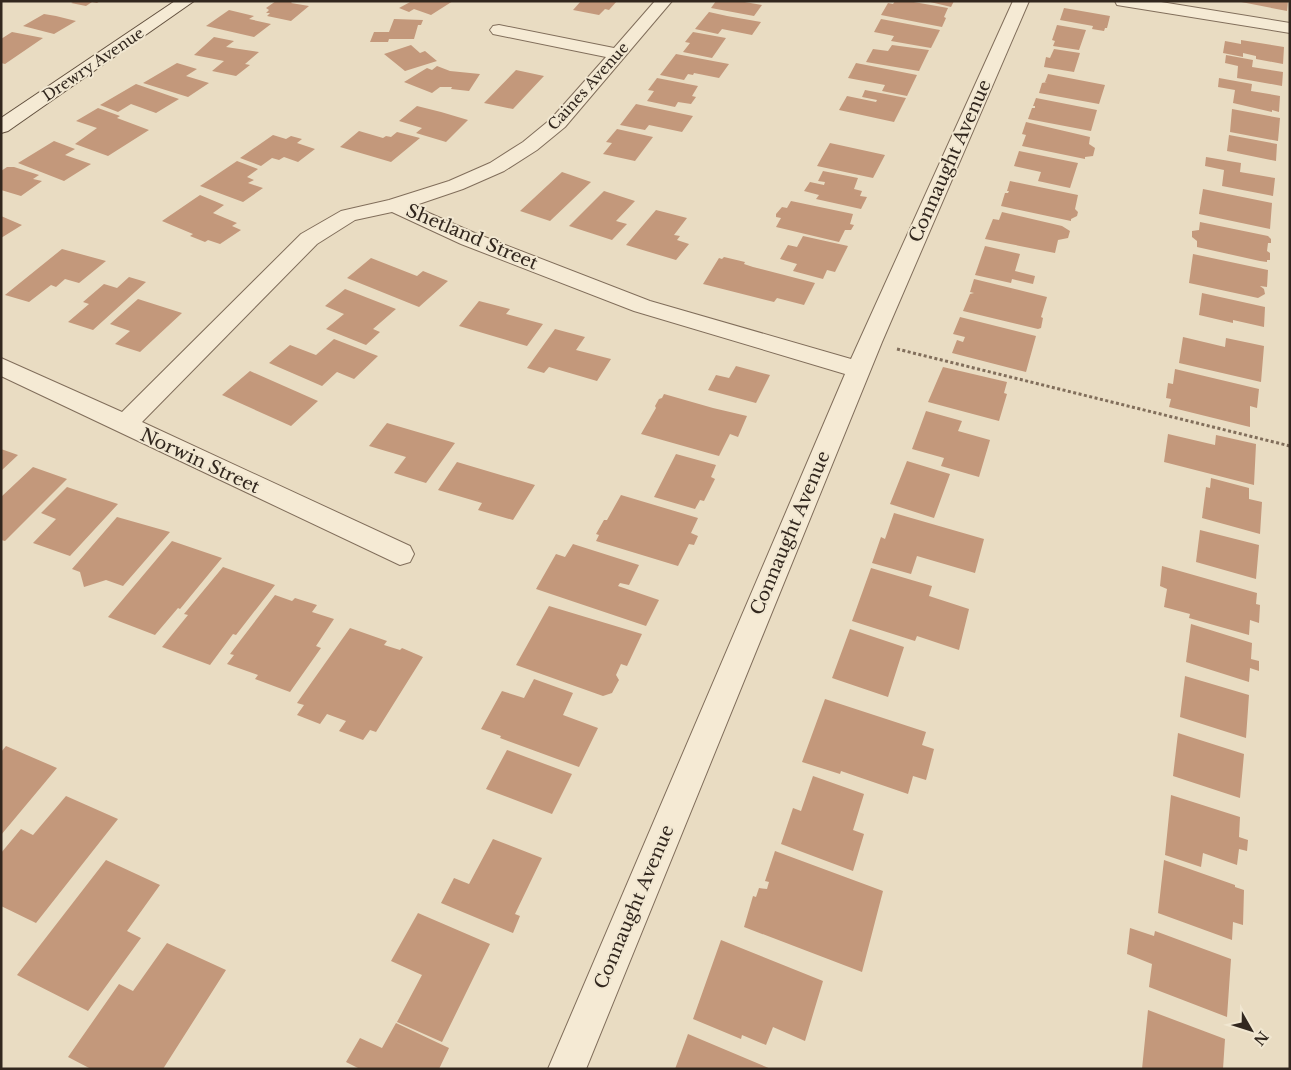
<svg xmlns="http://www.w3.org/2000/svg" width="1291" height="1070" font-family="'Libre Baskerville',serif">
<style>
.building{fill:#c3987b}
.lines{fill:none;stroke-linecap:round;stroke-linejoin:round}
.street-casing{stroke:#816e5b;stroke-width:2}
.secondary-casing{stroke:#62503e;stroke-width:2}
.path{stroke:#816e5b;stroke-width:3;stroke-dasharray:3 2.5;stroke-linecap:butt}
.street{fill:#f5ead4;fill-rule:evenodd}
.secondary{fill:#f5ead4;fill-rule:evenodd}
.labels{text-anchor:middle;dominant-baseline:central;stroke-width:4;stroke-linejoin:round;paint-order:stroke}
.far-street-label{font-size:15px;fill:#32271e;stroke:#f1e7d1}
.street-label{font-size:18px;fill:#32271e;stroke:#f1e7d1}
</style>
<rect width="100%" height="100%" fill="#e9dcc2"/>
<path class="building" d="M75,1H100L97,3L92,2L86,6L71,3Z
M276,1H293L291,3L309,6L291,21L267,16L270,13H266L269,10L266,8Z
M412,1H453L431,15L414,9L409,12L399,8Z
M581,1H617L609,10L605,9L599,15L573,10Z
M716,1H739L762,5L754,16L711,8Z
M895,1H908L948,8L944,17L946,18L942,27L881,15L888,3L893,4Z
M926,1H954L951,7Z
M1236,1H1288L1287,11Z
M1064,8L1110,16L1107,28H1105L1104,31L1092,29L1093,26L1060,20Z
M229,10L254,16L249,19L271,24L254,37L206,26Z
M709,12L727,16L761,22L752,35L722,29L718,34L695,29Z
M44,14L56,16L76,21L54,34L23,26Z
M394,19L423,20L421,25H418L414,39H389L388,42H370L374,32H389Z
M881,19L940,30L931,48L891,41L894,36L874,32Z
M1057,25L1086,30L1079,50L1053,46L1055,41L1052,40Z
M12,32L43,38L5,64L1,63V39Z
M693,32L726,38L712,58L683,52L690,43L685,42Z
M214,37L234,41L226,47L259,52L245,64L250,65L236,76L212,71L224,61L194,55Z
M1241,40L1284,47L1283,64L1256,59V56L1243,53V57L1223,53L1225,41L1241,44Z
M411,45L420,53L425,51L437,61L405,71L384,54Z
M892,45L929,50L919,71L866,62L873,49L888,51Z
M1054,49L1080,53L1074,72L1044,67L1046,57L1050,58Z
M676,54L729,64L719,78L694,73L693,75L688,74L684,80L660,75Z
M1226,55L1253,60L1252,67L1283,72L1282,86L1237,78L1238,66L1225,63Z
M177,63L197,69L186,76L209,83L188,97L143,83Z
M856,63L917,75L907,96L882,91L885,85L848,78Z
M437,66L450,71L480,74L469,91L451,89L452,87H440L432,93L404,82L427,68L432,70Z
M516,70L544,76L513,109L484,103Z
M1048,74L1105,85L1099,104L1039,93L1042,83L1047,82H1045Z
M657,78L698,86L692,96L696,97L691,104L678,102L675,107L647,101L654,91L648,90Z
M1219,78L1252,84L1251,91L1280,96L1279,112L1272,110V112L1233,103L1235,90L1218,87Z
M136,84L179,99L156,113L131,104L118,112L100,105Z
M865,90L906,98L894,122L839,110L847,96L876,102L877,100L862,97Z
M1036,98L1097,110L1091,131L1028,119L1032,108H1035V106H1033Z
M636,104L693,116L682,132L649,125L645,130L620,125Z
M417,106L441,112L468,120L446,142L416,133L422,128L399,121Z
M98,108L120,116L117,118L149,130L108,156L75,144L97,128L76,121Z
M1232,109L1280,118L1278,141L1230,132Z
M1026,122L1090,137L1089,144L1095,148L1093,156L1085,157V159L1022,146L1026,135L1022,134Z
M617,129L653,137L635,161L603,154L612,143L606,142Z
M359,131L383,138L386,136L391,137L397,132L420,138L391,162L340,147Z
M273,135L286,139L291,136L302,139L297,143L315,149L298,162L284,157L279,160L272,158L261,166L240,158Z
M1229,135L1277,144L1276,161L1227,151Z
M54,141L75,149L65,155L91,164L64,181L18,163Z
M830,143L885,155L873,178L817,166Z
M1019,151L1078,163L1070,188L1038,181L1041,172L1014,166Z
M1206,157L1241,163L1240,172L1275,178L1273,196L1222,186L1224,170L1205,166Z
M237,161L258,169L247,177L254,180L248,183L263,188L243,202L200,186Z
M7,167H14L39,175L33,179L42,181L21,196L1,190V171Z
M823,171L858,178L854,189L862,191L860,196L867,197L861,209L816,199L819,195L804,191L810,182L824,185L825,182L818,181Z
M562,172L591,182L550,221L520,211Z
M1010,181L1078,195L1075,209L1078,212L1077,216L1071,219V221L1001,206L1005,193H1008L1009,191H1007Z
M1203,189L1272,203L1270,229L1199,214Z
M604,191L635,201L616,221L627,224L612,240L569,226Z
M200,195L224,205L213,213L237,223L232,226L241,230L220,244L208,240L205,242L190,236L193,234L162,221Z
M791,201L853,214L850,224L854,225L851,230H845L839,242L776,227L781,218L776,217V214L782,207L787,208Z
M656,210L687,218L674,235L680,236L677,240L689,244L676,260L626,245Z
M1002,212L1062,226L1070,231L1068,238L1058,240L1055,253L985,239L993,219L999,220Z
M1,216L22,225L1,238Z
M1200,222L1268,236L1271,239V243H1268L1267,251L1270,253V260H1267V262L1260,261L1197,247V241L1192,237V231L1199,230Z
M803,236L848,246L835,272L827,270L823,279L793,271L797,264L780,259L788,245L797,247Z
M985,246L1020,254L1015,271L1035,276L1033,284L1012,279L1011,283L975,275Z
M62,249L106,261L79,283L65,279L56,287L51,285L29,302L5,295Z
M1193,254L1268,270L1267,287L1260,286L1264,289L1265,294L1258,298L1189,283Z
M724,257L745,262L744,264L753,267L815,283L804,305L777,298L774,302L703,284L719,258L722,259Z
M371,258L417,276L423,271L448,281L419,307L347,278Z
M129,277L146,282L93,330L68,322L89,304L83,302L104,284L117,288Z
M974,279L1047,297L1041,317L1043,318L1041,328L1038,329L963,311L970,294L974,293L970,292Z
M345,289L396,309L373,329L380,332L366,345L326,329L344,314L325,306Z
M1202,293L1265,307L1264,327L1233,320V323L1199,315Z
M138,299L182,313L140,352L115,344L130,331L110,324Z
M479,301L510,309L506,314L543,324L527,346L459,326Z
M960,317L1036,336L1026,372L952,353L957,340L963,342L965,337L953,334Z
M555,329L585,337L576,350L611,359L597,381L549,367L544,373L527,368Z
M1183,337L1225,347L1226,338L1264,346L1261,382L1179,363Z
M334,339L378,356L354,379L337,372L322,386L269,363L290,345L316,355Z
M736,366L770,375L756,403L708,390L716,375L729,378Z
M943,367L1007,382L1004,393L1007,394L999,421L928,402Z
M1175,369L1259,389L1257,408L1250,406V427L1169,407L1171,399L1166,398L1168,383L1173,384Z
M250,371L318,401L291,426L222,395Z
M664,394L713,408L747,416L738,437L730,434L719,456L641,434L656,408L655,406L659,399L662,398Z
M926,411L962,421L958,431L990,440L979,477L941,466L944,458L912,449Z
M387,423L455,443L426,483L394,473L406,457L369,446Z
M1168,434L1215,445L1216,435L1256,444L1254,485L1164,462Z
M1,449L18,455L1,471Z
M676,454L716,465L711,477L715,479L704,501L700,500L695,509L654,497Z
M907,461L950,474L934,518L890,504Z
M457,462L535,485L513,520L478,510L482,503L438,490Z
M33,467L67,479L5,541L1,540V497Z
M1211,478L1249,488V499L1262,502L1260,534L1202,518L1206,487L1210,488Z
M67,487L118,504L70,556L33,543L56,519L41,513Z
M621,495L698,518L691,533L698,536L694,545L689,544L678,566L596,541L599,535L596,534L604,520H607Z
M894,513L984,539L975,573L917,556L911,574L872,563L881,537L885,539Z
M117,517L170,532L123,586L106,580L84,587L80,572L72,569Z
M1200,530L1259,545L1256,579L1196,562Z
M172,541L222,558L180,609L178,608L155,635L108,617Z
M573,544L639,565L629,585L620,583L618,586L659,600L646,626L536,589L556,554L565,557Z
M1162,566L1257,593L1256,604L1260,605L1259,623L1250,620L1249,635L1189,618L1190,614L1164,607L1167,589L1160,586Z
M223,567L275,585L236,635L233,634L210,665L162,647L188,615L184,614Z
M871,568L932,586L929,596L969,609L959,650L917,636L915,641L852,621Z
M275,595L292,601L295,598L317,605L312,612L334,619L316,646L321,648L290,692L255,679L258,675L227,664L234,655L230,654Z
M549,606L642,634L627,666L621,664L616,675L619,680L612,693L603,696L516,665Z
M1191,624L1252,643L1251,659L1259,661V671L1250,668L1249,682L1186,662Z
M350,628L387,641L384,645L400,650L402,648L423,657L376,732L370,730L363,740L339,731L346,721L327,714L320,724L297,715L304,705L297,703Z
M850,629L904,647L888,697L832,678Z
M1185,676L1249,695L1246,738L1180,717Z
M534,679L573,693L563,715L598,728L579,767L500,738L501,736L481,729L502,691L524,698Z
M825,699L926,732L922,745L934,749L926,780L913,776L908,794L841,771L840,774L802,762Z
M1178,733L1244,754L1240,798L1173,776Z
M6,746L57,768L1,835V752Z
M507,750L572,774L552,814L486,789Z
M813,776L864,794L853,830L864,834L853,871L781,844L793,808L801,811Z
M1171,795L1240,817L1239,837L1248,840L1247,851L1239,849L1237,865L1203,853L1201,867L1165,855Z
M66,796L118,819L36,923L1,906V853L21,829L33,835Z
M493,839L542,858L515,914L520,916L513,933L441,903L454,878L469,884Z
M775,851L883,891L862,972L744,927L753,896L756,897L759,888L767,889L769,882L765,881Z
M106,860L160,885L127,931L141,938L88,1011L17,975Z
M1164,860L1235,885V887L1244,890L1243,925L1233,922L1232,940L1158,913Z
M418,913L490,944L442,1042L397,1022L422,975L391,961Z
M1130,928L1154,936L1155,931L1231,959L1227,1017L1149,987L1152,964L1127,954Z
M721,940L823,981L805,1041L773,1027L766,1045L742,1035L741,1039L693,1019Z
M167,943L226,970L163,1069H91L68,1057L119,984L133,991Z
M1148,1010L1225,1039L1223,1069H1142Z
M396,1023L449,1048L439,1069H360L346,1062L360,1038L382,1048Z
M688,1034L771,1069H675Z"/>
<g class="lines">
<defs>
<path id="street" d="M655,1H672L565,127L537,150L504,171L463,189L413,206L477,234L650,301L851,359L1013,1H1029L882,342L586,1069H548L845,374L634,311L461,244L392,212L355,220L317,244L142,422L410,546L414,554L410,562L400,565L1,376V358L122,412L301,234L341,211L389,200L449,181L490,163L523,142L551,119L606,57L493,34L490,30L493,26L499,25L614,48Z
M1115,1H1155L1290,23V33L1123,6L1117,5Z"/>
<path id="secondary" d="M175,1H194L8,131L1,133V118Z"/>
</defs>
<use href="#street" class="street-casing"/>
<use href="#secondary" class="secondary-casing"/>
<path class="path" d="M897,349L1290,446"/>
<use href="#street" class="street"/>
<use href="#secondary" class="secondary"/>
</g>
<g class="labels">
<g class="far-street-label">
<text transform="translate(93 64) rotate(-34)">Drewry Avenue</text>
<text transform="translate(588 86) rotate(-48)">Caines Avenue</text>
</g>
<g class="street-label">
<text transform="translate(950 161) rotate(-66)">Connaught Avenue</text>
<text transform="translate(472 237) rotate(23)">Shetland Street</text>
<text transform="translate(200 461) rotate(25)">Norwin Street</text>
<text transform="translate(790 533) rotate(-67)">Connaught Avenue</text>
<text transform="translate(634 907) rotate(-67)">Connaught Avenue</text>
</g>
</g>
<rect width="1291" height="1070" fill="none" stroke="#32271e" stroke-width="5"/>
<g transform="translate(1251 1030) rotate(129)" stroke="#f1e7d1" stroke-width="4" paint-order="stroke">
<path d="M0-4L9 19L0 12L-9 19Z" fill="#32271e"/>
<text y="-8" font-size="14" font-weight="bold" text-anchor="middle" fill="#32271e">N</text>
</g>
</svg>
